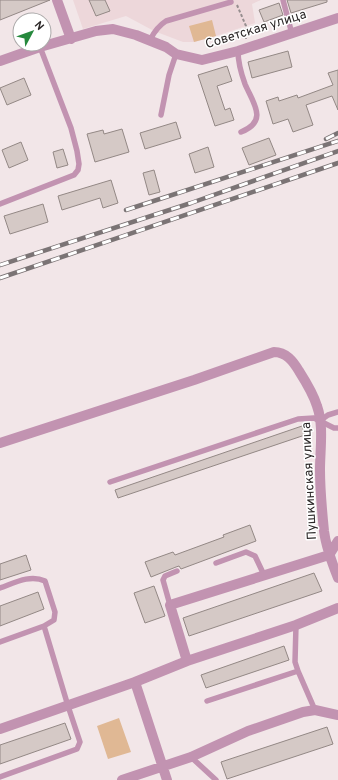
<svg xmlns="http://www.w3.org/2000/svg" width="338" height="780" font-family="Overpass,sans-serif">
<style>
.built{fill:#edd7da}
.green{fill:#e0b894}
.building{fill:#d5c9c6;stroke:#938885}
.lines{fill:none;stroke-linecap:round;stroke-linejoin:round}
.path{stroke:#968e8f;stroke-width:2;stroke-dasharray:3 2;stroke-linecap:butt}
.lane{stroke:#c293b1;stroke-width:5.5}
.street{stroke:#c293b1;stroke-width:10}
.rail-casing{stroke:#7b7475;stroke-width:4.5}
.rail{stroke:#fff;stroke-width:3;stroke-dasharray:9;stroke-linecap:butt}
.labels{text-anchor:middle;dominant-baseline:central;stroke-width:3;stroke-linejoin:round;paint-order:stroke}
.street-label{font-size:13px;fill:#2c2828;stroke:#fff}
</style>
<rect width="100%" height="100%" fill="#f2e6e8"/>
<path class="built" d="M73,0H261L252,4L255,23L216,36L194,42H183L154,31L126,16L83,29Z"/>
<path class="green" d="M212,20L216,36L194,42L189,26Z
M119,718L131,752L108,759L97,726Z"/>
<path class="building" d="M0,0H50L0,20Z
M89,0H105L110,11L96,16Z
M287,0H327V2L291,13Z
M279,3L283,15L264,22L259,10Z
M288,51L292,67L252,78L248,62Z
M227,66L232,81L217,86L225,110L230,108L234,120L215,126L198,75Z
M338,70V110L332,96L306,105L313,125L293,132L288,119L273,124L266,101L278,97L279,101L297,95L298,98L333,85L328,73Z
M24,78L31,95L7,105L0,88Z
M176,122L181,138L145,149L140,133Z
M122,129L129,152L95,162L87,134L103,130L104,134Z
M269,138L276,155L249,165L242,148Z
M21,142L28,160L9,168L2,150Z
M208,147L214,167L195,173L189,154Z
M63,149L68,165L57,168L53,152Z
M154,170L160,192L149,195L143,173Z
M111,180L118,203L103,208L100,198L62,210L58,196Z
M43,204L48,222L10,234L4,216Z
M302,426L305,435L118,498L115,490Z
M250,525L256,541L181,569L179,566L176,567L151,577L145,562L173,552L175,555L224,537L223,535Z
M26,555L31,570L0,580V564Z
M314,573L322,591L189,636L183,618Z
M154,586L165,616L145,623L134,593Z
M38,592L44,609L0,626V606Z
M284,646L289,660L206,688L201,675Z
M65,723L71,739L0,764V745Z
M327,727L333,744L227,779L221,762Z"/>
<g class="lines">
<path class="path" d="M237,5L246,26V39"/>
<path class="lane" d="M283,0L292,34
M150,40C154,32 158,26 166,21L231,2
M238,51C238,62 241,73 245,84C253,103 269,121 241,132
M161,115L169,75L176,54
M0,204L74,175L78,170L79,164L77,151L71,128L40,47
M321,420L328,415L338,412
M110,482L298,419L314,418L334,428H338
M216,563L246,552L255,556L264,575
M0,588C14,583 30,574 45,581L55,612L54,620L44,626L68,706L80,742L77,749L0,777
M170,605L163,580L165,576L177,571
M296,625L295,662L298,671L315,710
M0,642L44,626
M207,701L298,671
M191,757L216,780"/>
<path class="street" d="M57,0L71,39
M0,61L40,47L96,31L113,29L136,35L166,47L176,54L202,60L238,51L338,18
M0,443L194,380L274,352C286,352 293,361 299,371C306,382 313,393 317,406C324,426 320,449 320,470C320,490 322,511 324,531C326,547 332,563 338,578
M187,661L296,625L338,608
M0,729L135,682
M122,780L191,757L248,731L303,712L315,710L338,715
M167,780L135,682L187,661L170,605L329,555L338,541"/>
<defs>
<path id="rail" d="M326,139L338,133
M126,210L338,141
M0,265L191,203L338,151
M0,278L338,163"/>
</defs>
<use href="#rail" class="rail-casing"/>
<use href="#rail" class="rail"/>
</g>
<g class="labels">
<g class="street-label">
<text transform="translate(256 30) rotate(-17)">Советская улица</text>
<text transform="translate(310 481) rotate(-93)">Пушкинская улица</text>
</g>
</g>
<g transform="translate(32 32) rotate(49)"><circle r="19" fill="#ffffff" stroke="#aba9a9"/>
<path d="M0-3L7 15L0 10L-7 15Z" fill="#26893d"/>
<text y="-6" font-size="11" font-weight="bold" text-anchor="middle" fill="#2c2828">N</text>
</g>
</svg>
